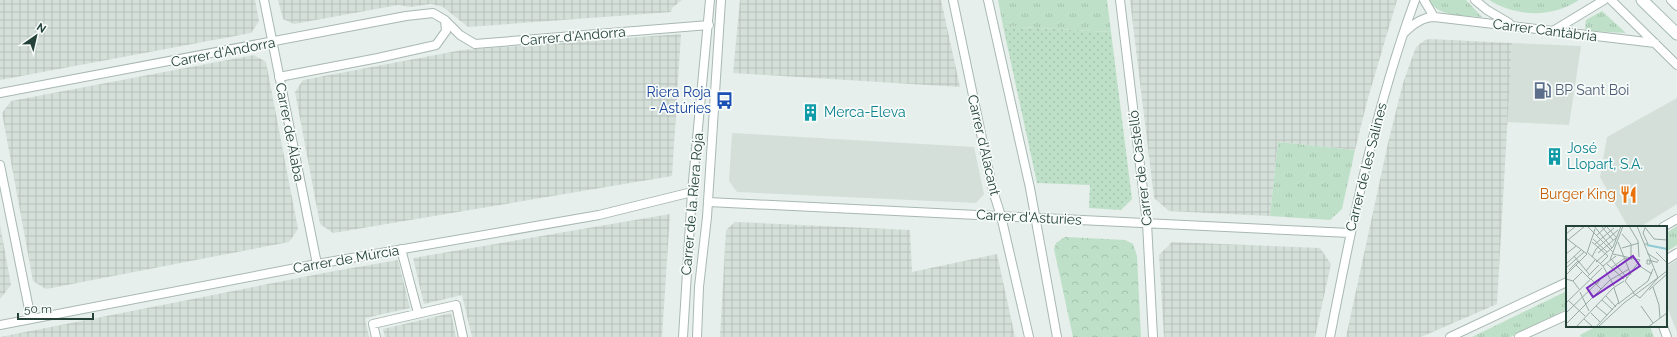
<svg xmlns="http://www.w3.org/2000/svg" width="1677" height="337" font-family="Raleway,sans-serif">
<style>
.built{fill:#d4dfda}
.industrial{fill:url(#industrial-grid)}
.grass{fill:url(#grass-tufts)}
.park{fill:url(#park-crowns)}
.garden{fill:url(#garden-dots)}
.lines{fill:none;stroke-linecap:round;stroke-linejoin:round}
.street-casing{stroke:#a8b8b2;stroke-width:10}
.secondary-casing{stroke:#a4bbb3;stroke-width:13}
.street{stroke:#fff;stroke-width:8}
.secondary{stroke:#fff;stroke-width:11}
.labels{text-anchor:middle;dominant-baseline:central;stroke-width:3.5;stroke-linejoin:round;paint-order:stroke}
.street-label{font-size:14px;fill:#24423a;stroke:#f7fbf9}
.service-label{font-size:14px;fill:#4e5e75;stroke:#f7fbf9;text-anchor:start}
.transit-label{font-size:14px;fill:#164399;stroke:#f7fbf9;text-anchor:end}
.culture-label{font-size:14px;fill:#0d838f;stroke:#f7fbf9;text-anchor:start}
.food-label{font-size:14px;fill:#c56008;stroke:#f7fbf9;text-anchor:end}
.inset-river{fill:none;stroke:#8ec9d4;stroke-width:2}
.inset-road{fill:none;stroke:#98aaa4;stroke-width:1}
.view{fill:#7b2cbf;fill-opacity:0.15;stroke:#7b2cbf;stroke-width:2}
.inset-edge{fill:none;stroke:#24423a;stroke-width:2}
</style>
<defs>
<pattern id="industrial-grid" width="8" height="8" patternUnits="userSpaceOnUse"><rect width="8" height="8" fill="#d4dfda"/><path d="M0 4h8M4 0v8" fill="none" stroke="#b6c1bc"/></pattern>
<pattern id="grass-tufts" width="24" height="20" patternUnits="userSpaceOnUse"><rect width="24" height="20" fill="#bfe0c8"/><path d="M3 7l-1-3M5 7V3M7 7l1-3M15 17l-1-3M17 17v-4M19 17l1-3" fill="none" stroke="#a4c1ad"/></pattern>
<pattern id="park-crowns" width="20" height="18" patternUnits="userSpaceOnUse"><rect width="20" height="18" fill="#bfe0c8"/><path d="M2 6a3 3 0 1 1 6 0M12 15a3 3 0 1 1 6 0" fill="none" stroke="#a4c1ad"/></pattern>
<pattern id="garden-dots" width="8" height="8" patternUnits="userSpaceOnUse"><rect width="8" height="8" fill="#bfe0c8"/><path d="M2 2h.1M6 6h.1" fill="none" stroke="#a4c1ad" stroke-width="1.8" stroke-linecap="round"/></pattern>
</defs>
<rect width="100%" height="100%" fill="#e6efeb"/>
<path class="built" d="M1512,43L1581,46L1569,125L1507,122Z
M1677,98V204L1640,227H1628L1600,177L1607,137Z
M732,133L974,147L984,194L976,203L737,192L729,181Z
M1677,260V332L1666,304V267Z"/>
<path class="industrial" d="M0,0H255L259,21L251,33L0,80Z
M278,0H682L672,8L671,12L468,27L443,7L431,4L410,7L398,5L294,24L283,19Z
M740,0H941L960,87L733,73Z
M1130,0H1397L1368,98L1355,150L1278,142L1270,216L1169,211L1154,198Z
M681,34L672,176L333,233L320,224L295,92L303,80L462,50Z
M1430,39L1512,43L1497,304L1421,337H1346L1388,143L1403,83L1416,47L1425,40Z
M254,55L266,62L298,229L289,242L46,289L33,281L2,113L11,101Z
M670,214L662,337H472L462,295L424,304L413,258Z
M735,222L910,230L912,272L997,254L1015,337H720L726,230Z
M0,225L11,285L0,299Z
M1172,242L1320,248L1331,264L1315,337H1164L1159,255Z
M398,260L410,308L365,318L369,337H0L329,272Z
M451,313L456,337H385L383,329Z"/>
<path class="grass" d="M998,0H1107L1111,32L1003,26Z
M1428,0H1466L1482,17C1463,15 1440,18 1428,0Z
M1489,0H1579C1552,18 1517,17 1489,0Z
M1602,11L1626,33L1590,31L1585,29L1586,20Z
M1278,142L1355,150L1342,209L1330,220L1270,216Z
M1677,226V245L1666,252V233Z
M1567,291V309L1515,335L1510,337H1472Z
M1597,326H1650L1654,337H1581L1580,335Z"/>
<path class="park" d="M1065,237L1125,240L1133,244L1137,256L1141,337H1073L1054,249L1056,243Z"/>
<path class="garden" d="M1003,26L1111,32L1132,199L1121,210L1089,208L1090,185L1037,183Z"/>
<g class="lines">
<defs>
<path id="street" d="M264,0L317,264
M953,0L993,191L1001,216L1029,337
M988,0L1030,188L1057,337
M1120,0L1147,223L1153,337
M1424,0L1434,17
M1475,0L1487,10L1509,23
M1611,0L1677,65
M1671,0L1677,6
M445,20L460,35L475,44L709,25
M1553,31L1604,0
M1404,33C1412,25 1423,17 1434,17L1655,43
M0,93L406,16L433,13L445,20L446,31L436,45L378,58L279,77
M0,165L31,319
M708,202L1350,233
M1663,227L1677,219
M401,249L418,313
M1666,260L1677,253
M0,325L317,264L599,215L692,192
M1663,326L1667,337
M376,337L373,324L456,305L463,337
M683,337L692,192L710,0
M697,337L699,287L707,217L721,0
M1330,337C1352,223 1375,109 1415,0
M1450,337L1567,282
M1519,337L1567,315"/>
<path id="secondary" d="M1642,0L1677,34"/>
</defs>
<use href="#street" class="street-casing"/>
<use href="#secondary" class="secondary-casing"/>
<use href="#street" class="street"/>
<use href="#secondary" class="secondary"/>
</g>
<defs>
<symbol id="fuel-bare" viewBox="-9 -9 18 18"><path d="M-5.5-6h7V0h2V4h1.3V-2.5L3-4.5l.8-.8L6-3V5H2.5V1h-1V6h-7ZM-4.2-4.7v3.2H.2V-4.7Z" fill="#5c6f8a" stroke="#f7fbf9" stroke-width="2.5" paint-order="stroke"/></symbol>
<symbol id="bus-bare" viewBox="-9 -9 18 18"><path d="M-5-6H5V4H4V6H2V4H-2V6H-4V4H-5ZM-3.5-4V0h7V-4ZM-3.5 1.2v1.5H-2V1.2ZM2 1.2v1.5H3.5V1.2Z" fill="#1a4fb4" stroke="#f7fbf9" stroke-width="2.5" paint-order="stroke"/></symbol>
<symbol id="building-bare" viewBox="-9 -9 18 18"><path d="M-4-6H4V6H1V3H-1V6H-4ZM-2.5-4.3h1.7v1.8h-1.7ZM.8-4.3h1.7v1.8H.8ZM-2.5-1h1.7V.8h-1.7ZM.8-1h1.7V.8H.8Z" fill="#0f9aa8" stroke="#f7fbf9" stroke-width="2.5" paint-order="stroke"/></symbol>
<symbol id="restaurant-bare" viewBox="-9 -9 18 18"><path d="M-5-6h1v4h1v-4h1v4h1v-4h1v5L-1.5 .5V6h-2V.5L-5-1ZM5-6V6H3V1.5H1.5Q1.5-4 5-6Z" fill="#e8710a" stroke="#f7fbf9" stroke-width="2.5" paint-order="stroke"/></symbol>
</defs>
<g fill-rule="evenodd">
<use href="#fuel-bare" x="1530" y="78" width="25" height="25"/>
<use href="#bus-bare" x="712" y="88" width="25" height="25"/>
<use href="#building-bare" x="798" y="100" width="25" height="25"/>
<use href="#building-bare" x="1542" y="144" width="25" height="25"/>
<use href="#restaurant-bare" x="1616" y="182" width="25" height="25"/>
</g>
<g class="labels">
<g class="street-label">
<text transform="translate(1545 30) rotate(7)">Carrer Cantàbria</text>
<text transform="translate(573 36) rotate(-5)">Carrer d'Andorra</text>
<text transform="translate(223 52) rotate(-11)">Carrer d'Andorra</text>
<text transform="translate(290 132) rotate(79)">Carrer de Álaba</text>
<text transform="translate(984 145) rotate(77)">Carrer d'Alacant</text>
<text transform="translate(1366 167) rotate(-76)">Carrer de les Salines</text>
<text transform="translate(1140 168) rotate(-97)">Carrer de Castelló</text>
<text transform="translate(692 204) rotate(-85)">Carrer de la Riera Roja</text>
<text transform="translate(1029 217) rotate(3)">Carrer d'Asturies</text>
<text transform="translate(346 259) rotate(-10)">Carrer de Múrcia</text>
</g>
<g class="service-label">
<text x="1555" y="90">BP Sant Boi</text>
</g>
<g class="transit-label">
<text x="711" y="92">Riera Roja<tspan x="711" dy="16">- Astúries</tspan></text>
</g>
<g class="culture-label">
<text x="824" y="112">Merca-Eleva</text>
<text x="1567" y="148">José<tspan x="1567" dy="16">Llopart, S.A.</tspan></text>
</g>
<g class="food-label">
<text x="1616" y="194">Burger King</text>
</g>
</g>
<g transform="translate(1566 226)">
<rect width="101" height="101" fill="#e6efeb"/>
<path class="inset-river" d="M81,19L101,23"/>
<path class="inset-road" d="M21,0L47,26M28,0L46,22M35,0L47,14M63,0L72,15L73,31M78,0L88,13L101,14M41,1L51,12M0,8L10,0M56,8L65,18V34M30,10L41,0M0,12L21,28M27,13L41,26M2,14L19,0M26,16L42,30L34,38M52,16L65,49M29,18L48,2M78,18H82L77,7L79,2M56,22L73,17M90,26L100,36M21,27L29,3M22,27L37,40M32,27L50,12M81,27L93,35M0,28L10,20M47,28L74,34M8,30L23,48M26,31L30,23L52,4M45,33L61,52M44,34L57,0M83,35H84V38H81V34H83L86,35L90,36H92M30,36L47,21L55,0M0,38L15,24M41,38L58,53M10,39L24,53M72,39L86,48M37,40L48,60M37,40L50,30M0,42L18,26M45,42L59,32L63,34M3,44L12,35M20,45L29,34M0,49L21,28M21,51L33,39M0,53L7,55L13,63M25,53L35,63M44,54L63,43M7,55L16,46M59,55L68,67M59,55L74,34M87,61L93,79L94,92M48,62L53,77M83,64L101,48M14,66L23,85M67,67L74,72L92,52L71,0M40,70L50,81M36,74L47,84M3,75L19,90M0,77L36,42M52,78L82,55L87,43M30,80L41,89M75,80L87,97M0,87L34,54L30,59M25,87L34,96M18,93L27,101M0,98L44,54M10,101L47,62L58,55M30,101L52,77M32,101L58,77L101,45M82,101L101,87"/>
<path class="view" d="M67,30L74,40L27,71L21,62Z"/>
<rect width="101" height="101" class="inset-edge"/>
</g>
<g transform="translate(36 36) rotate(34)" stroke="#f7fbf9" stroke-width="3" paint-order="stroke">
<path d="M0-3L7 15L0 10L-7 15Z" fill="#24423a"/>
<text y="-6" font-size="11" font-weight="bold" text-anchor="middle" fill="#24423a">N</text>
</g>
<path d="M18 313v6h75v-6" fill="none" stroke="#24423a" stroke-width="2"/>
<text x="24" y="313" font-size="12" fill="#24423a" stroke="#f7fbf9" stroke-width="3" paint-order="stroke">50 m</text>
</svg>
